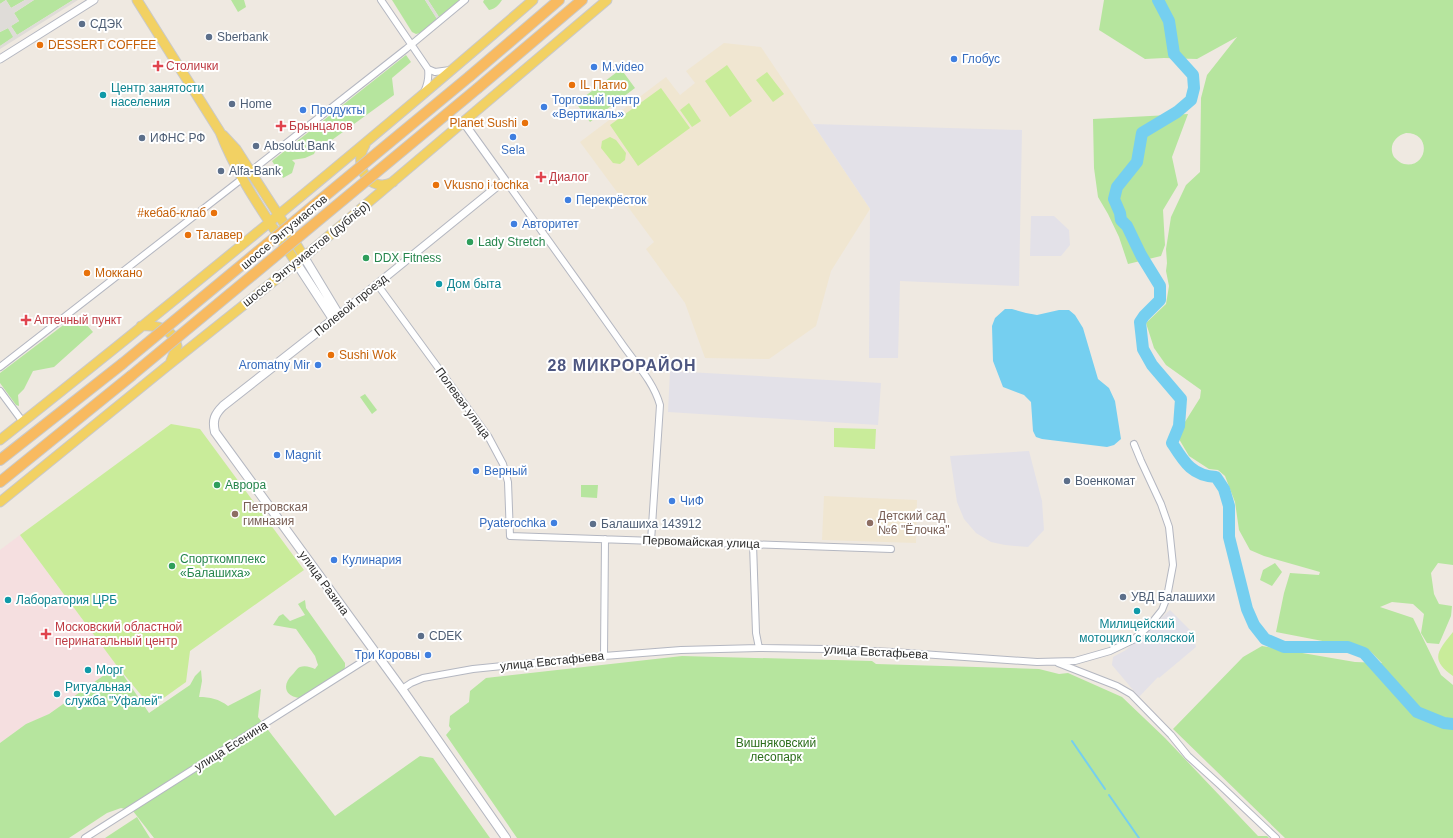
<svg xmlns="http://www.w3.org/2000/svg" width="1453" height="838" font-family="Arial,sans-serif">
<style>
.industrial{fill:#e3e1e8}
.education{fill:#f0e6d1}
.medical{fill:#f5dfe0}
.green{fill:#b6e59e;fill-rule:evenodd}
.pitch{fill:#c9ec9a}
.plaza{fill:#dfdcd8}
.water{fill:#75cff0}
.lines{fill:none;stroke-linecap:round;stroke-linejoin:round}
.stream{stroke:#75cff0;stroke-width:2}
.river{stroke:#75cff0;stroke-width:12}
.minor-casing{stroke:#b4b7c1;stroke-width:8}
.tertiary-casing{stroke:#b4b7c1;stroke-width:9}
.secondary-casing{stroke:#b4b7c1;stroke-width:10}
.primary-casing{stroke:#c9c9c9;stroke-width:11}
.trunk-casing{stroke:#c9c9c9;stroke-width:12}
.minor{stroke:#fff;stroke-width:6}
.tertiary{stroke:#fff;stroke-width:7}
.secondary{stroke:#fff;stroke-width:8}
.primary{stroke:#f2d163;stroke-width:9}
.trunk{stroke:#f8ba60;stroke-width:10}
.trunk-bridge-casing{stroke:#c9c9c9;stroke-width:12;stroke-linecap:butt}
.trunk-bridge{stroke:#f8ba60;stroke-width:10}
.service-dot{fill:#5c6f8a;stroke:#fff;stroke-width:1.5}
.food-dot{fill:#e8710a;stroke:#fff;stroke-width:1.5}
.shop-dot{fill:#3f7fe0;stroke:#fff;stroke-width:1.5}
.health-dot{fill:#e0444e;stroke:#fff;stroke-width:1.5}
.culture-dot{fill:#0f9aa8;stroke:#fff;stroke-width:1.5}
.leisure-dot{fill:#2e9e5b;stroke:#fff;stroke-width:1.5}
.education-dot{fill:#8d6e63;stroke:#fff;stroke-width:1.5}
.labels{text-anchor:middle;dominant-baseline:central;stroke-width:4;stroke-linejoin:round;paint-order:stroke}
.service-label{font-size:12px;fill:#4e5e75;stroke:#fff;text-anchor:start}
.food-label{font-size:12px;fill:#c56008;stroke:#fff;text-anchor:start}
.shop-label{font-size:12px;fill:#366cbe;stroke:#fff;text-anchor:start}
.health-label{font-size:12px;fill:#be3a42;stroke:#fff;text-anchor:start}
.culture-label{font-size:12px;fill:#0d838f;stroke:#fff;text-anchor:start}
.street-label{font-size:12px;fill:#2e2e2e;stroke:#fff}
.leisure-label{font-size:12px;fill:#27864d;stroke:#fff;text-anchor:start}
.education-label{font-size:12px;fill:#785e54;stroke:#fff;text-anchor:start}
.park-label{font-size:12px;fill:#2c6e1b;stroke:#fff}
.district-label{font-size:16px;font-weight:bold;letter-spacing:1px;fill:#4d5680;stroke:#fff}
</style>
<rect width="100%" height="100%" fill="#efe9e1"/>
<path class="industrial" d="M813,124L1022,130L1019,286L900,281L898,358H869L870,209Z
M1031,216H1054L1069,230L1070,245L1061,256H1030Z
M670,371L881,383L878,425L668,412Z
M1029,451L1042,501L1044,530L1028,547L1005,545L991,542L976,533L964,519L957,502L950,456Z
M1170,610L1192,632L1196,647L1159,678L1158,677L1139,697L1112,665L1113,657L1126,650Z"/>
<path class="education" d="M724,43L761,47L870,209L831,271L816,326L769,359L705,358L685,303L646,249L654,242L580,142L666,77L680,95L695,83L686,71Z
M824,496L917,500L916,543L822,540Z"/>
<path class="medical" d="M20,535L117,666L49,714L26,724L0,743V550Z"/>
<path class="green" d="M0,0H25L11,8L6,0L0,4Z
M34,0H73L17,35L11,26L19,21L14,13Z
M231,0H244L246,7L238,12Z
M392,0H425L437,19L420,33L416,34L412,32Z
M428,0H460L439,17Z
M484,0H502C499,5 495,9 489,10L483,2Z
M1104,0H1453V565L1438,563L1431,573L1434,594L1439,604L1452,606L1451,616L1439,644L1427,643L1421,633L1424,614L1413,604L1392,602L1380,607L1413,618L1441,675L1453,685V838H1285L1173,729L1243,657L1262,646L1355,662L1382,663L1369,650L1276,632L1284,593L1290,573L1319,575L1320,572L1264,556L1250,550L1239,530L1235,502L1225,476L1218,470L1209,469L1189,456L1179,439L1183,425L1200,398L1201,390L1166,365L1154,348L1146,323L1166,304L1169,286L1166,271L1167,263L1166,249L1171,217L1186,185L1200,172L1201,98L1207,75L1237,37L1197,59L1164,58L1145,59L1099,30ZM1406,133C1433,133 1427,169 1404,164C1400,163 1397,160 1394,157C1388,146 1395,136 1406,133Z
M8,28L14,37L0,46V32Z
M406,55L411,62L392,78L394,95L325,145L317,147L314,154L305,158L292,160L295,163L292,173L283,178L272,161Z
M621,69L635,88L590,122L576,103Z
M1188,114L1172,157L1178,185L1163,210L1165,245L1161,256L1128,264L1119,237L1108,214L1098,197L1094,168L1093,119Z
M70,320L85,323L93,332L54,367L33,371L24,389L18,395L19,406L16,405L0,383V373Z
M365,394L377,410L372,414L360,397Z
M581,485H598L597,498L581,497Z
M1275,563L1282,572L1272,586L1260,580L1263,570Z
M305,600L306,608L345,663V667L343,672L299,698C284,696 282,684 293,674C295,672 297,668 300,667C305,665 311,667 315,669L318,665L315,656L296,629L273,625L279,616L283,614L290,621L305,615L298,604Z
M682,656L872,661L876,664L1039,669L1059,674L1068,673L1122,697L1165,738L1258,836H1267L1269,838H517L446,735L451,729L449,726L450,716L469,702L470,691L486,678Z
M117,666L149,713L190,685L195,676L201,670L202,681L199,697C210,697 219,699 228,706L261,689L258,717L335,816L420,756L433,758L490,838H154L133,811L121,808L107,813L69,838H0V743L26,724L49,714Z
M137,817L150,838H105Z"/>
<path class="pitch" d="M727,65L752,101L730,117L705,81Z
M767,72L784,94L773,102L756,80Z
M661,88L690,128L638,166L610,125Z
M689,103L701,121L692,127L680,110Z
M610,137L616,140L626,153L625,160L620,164L613,163L601,148L602,141Z
M171,424L200,429L304,570L190,651L186,682L151,707L117,666L20,535Z
M834,428L876,429L875,449L834,447Z
M1453,632V676C1429,659 1438,651 1453,632Z"/>
<path class="plaza" d="M6,0L11,8L25,0H34L14,13L19,21L11,26L17,35L73,0H78L0,49V46L13,37L8,28L0,32V4Z
M425,0H428L439,17L437,19Z"/>
<path class="water" d="M1005,309H1012L1026,313L1037,315L1059,310H1069L1075,315L1083,328L1098,379L1109,388L1115,401L1121,439L1114,445L1107,447L1042,439L1036,437L1033,431L1031,402L1024,395L1003,387L993,361L992,326L995,318Z"/>
<g class="lines">
<path class="stream" d="M1072,741L1105,789
M1109,795L1139,838"/>
<path class="river" d="M1158,0L1169,21L1174,54L1193,75L1194,88L1191,100L1177,112L1142,133L1137,162L1117,187L1114,199L1120,213L1121,220L1127,226L1141,255L1160,286V300L1144,316L1140,322L1143,349L1152,365L1181,399L1179,426L1172,443C1184,462 1192,476 1216,477L1224,489L1229,506V537L1247,609L1254,625L1265,639L1284,647H1348L1364,653L1417,712L1444,723L1453,724"/>
<defs>
<path id="minor" d="M381,0L428,69L435,72L450,70
M424,92C428,84 429,77 428,69
M251,171L406,49L465,0
M505,180C543,233 582,287 620,341C634,362 653,380 660,405L651,541
M377,284L488,436L503,464L508,482L510,536L891,549
M0,367L243,178
M0,391L23,422
M753,544L756,633L759,648
M604,656L605,539
M1058,663L1117,686L1131,694L1171,735L1188,756L1220,785L1276,838
M402,689L411,683L423,678L473,669L604,656L681,650L759,648L825,649L893,652L1037,662L1075,661L1110,651L1133,640L1150,625L1162,610L1167,597L1173,565L1169,527L1161,504L1141,461L1134,444
M85,838L376,653"/>
<path id="tertiary" d="M0,59L94,0
M339,315L505,180L464,123"/>
<path id="secondary" d="M304,257L339,315L223,406C215,414 212,420 215,432L402,689L506,838
M297,264L333,319"/>
<path id="primary" d="M137,0L220,132C238,179 270,222 297,264
M223,135L236,149L283,222L304,257
M365,145C352,166 370,194 393,182
M141,326C158,325 173,328 177,346L171,361
M0,440C180,297 359,151 533,0
M0,502L166,367L304,257L607,0"/>
<path id="trunk" d="M470,76L559,0
M478,88L582,0
M0,460L122,364
M0,482L131,376"/>
</defs>
<use href="#minor" class="minor-casing"/>
<use href="#tertiary" class="tertiary-casing"/>
<use href="#secondary" class="secondary-casing"/>
<use href="#primary" class="primary-casing"/>
<use href="#trunk" class="trunk-casing"/>
<use href="#minor" class="minor"/>
<use href="#tertiary" class="tertiary"/>
<use href="#secondary" class="secondary"/>
<use href="#primary" class="primary"/>
<use href="#trunk" class="trunk"/>
<defs>
<path id="trunk-bridge" d="M122,364L470,76
M131,376L478,88"/>
</defs>
<use href="#trunk-bridge" class="trunk-bridge-casing"/>
<use href="#trunk-bridge" class="trunk-bridge"/>
</g>
<g class="service-dot">
<circle cx="82" cy="24" r="4"/>
<circle cx="209" cy="37" r="4"/>
<circle cx="232" cy="104" r="4"/>
<circle cx="142" cy="138" r="4"/>
<circle cx="256" cy="146" r="4"/>
<circle cx="221" cy="171" r="4"/>
<circle cx="1067" cy="481" r="4"/>
<circle cx="593" cy="524" r="4"/>
<circle cx="1123" cy="597" r="4"/>
<circle cx="421" cy="636" r="4"/>
</g>
<g class="food-dot">
<circle cx="40" cy="45" r="4"/>
<circle cx="572" cy="85" r="4"/>
<circle cx="525" cy="123" r="4"/>
<circle cx="436" cy="185" r="4"/>
<circle cx="214" cy="213" r="4"/>
<circle cx="188" cy="235" r="4"/>
<circle cx="87" cy="273" r="4"/>
<circle cx="331" cy="355" r="4"/>
</g>
<g class="shop-dot">
<circle cx="954" cy="59" r="4"/>
<circle cx="594" cy="67" r="4"/>
<circle cx="544" cy="107" r="4"/>
<circle cx="303" cy="110" r="4"/>
<circle cx="513" cy="137" r="4"/>
<circle cx="568" cy="200" r="4"/>
<circle cx="514" cy="224" r="4"/>
<circle cx="318" cy="365" r="4"/>
<circle cx="277" cy="455" r="4"/>
<circle cx="476" cy="471" r="4"/>
<circle cx="672" cy="501" r="4"/>
<circle cx="554" cy="523" r="4"/>
<circle cx="334" cy="560" r="4"/>
<circle cx="428" cy="655" r="4"/>
</g>
<g class="health-dot">
<path d="M156 60h4v4h4v4h-4v4h-4v-4h-4v-4h4z"/>
<path d="M279 120h4v4h4v4h-4v4h-4v-4h-4v-4h4z"/>
<path d="M539 171h4v4h4v4h-4v4h-4v-4h-4v-4h4z"/>
<path d="M24 314h4v4h4v4h-4v4h-4v-4h-4v-4h4z"/>
<path d="M44 628h4v4h4v4h-4v4h-4v-4h-4v-4h4z"/>
</g>
<g class="culture-dot">
<circle cx="103" cy="95" r="4"/>
<circle cx="439" cy="284" r="4"/>
<circle cx="8" cy="600" r="4"/>
<circle cx="1137" cy="611" r="4"/>
<circle cx="88" cy="670" r="4"/>
<circle cx="57" cy="694" r="4"/>
</g>
<g class="leisure-dot">
<circle cx="470" cy="242" r="4"/>
<circle cx="366" cy="258" r="4"/>
<circle cx="217" cy="485" r="4"/>
<circle cx="172" cy="566" r="4"/>
</g>
<g class="education-dot">
<circle cx="235" cy="514" r="4"/>
<circle cx="870" cy="523" r="4"/>
</g>
<g class="labels">
<g class="service-label">
<text x="90" y="24">СДЭК</text>
<text x="217" y="37">Sberbank</text>
<text x="240" y="104">Home</text>
<text x="150" y="138">ИФНС РФ</text>
<text x="264" y="146">Absolut Bank</text>
<text x="229" y="171">Alfa-Bank</text>
<text x="1075" y="481">Военкомат</text>
<text x="601" y="524">Балашиха 143912</text>
<text x="1131" y="597">УВД Балашихи</text>
<text x="429" y="636">CDEK</text>
</g>
<g class="food-label">
<text x="48" y="45">DESSERT COFFEE</text>
<text x="580" y="85">IL Патио</text>
<text x="517" y="123" text-anchor="end">Planet Sushi</text>
<text x="444" y="185">Vkusno i tochka</text>
<text x="206" y="213" text-anchor="end">#кебаб-клаб</text>
<text x="196" y="235">Талавер</text>
<text x="95" y="273">Моккано</text>
<text x="339" y="355">Sushi Wok</text>
</g>
<g class="shop-label">
<text x="962" y="59">Глобус</text>
<text x="602" y="67">M.video</text>
<text x="552" y="100">Торговый центр<tspan x="552" dy="14">«Вертикаль»</tspan></text>
<text x="311" y="110">Продукты</text>
<text x="513" y="150" text-anchor="middle">Sela</text>
<text x="576" y="200">Перекрёсток</text>
<text x="522" y="224">Авторитет</text>
<text x="310" y="365" text-anchor="end">Aromatny Mir</text>
<text x="285" y="455">Magnit</text>
<text x="484" y="471">Верный</text>
<text x="680" y="501">ЧиФ</text>
<text x="546" y="523" text-anchor="end">Pyaterochka</text>
<text x="342" y="560">Кулинария</text>
<text x="420" y="655" text-anchor="end">Три Коровы</text>
</g>
<g class="health-label">
<text x="166" y="66">Столички</text>
<text x="289" y="126">Брынцалов</text>
<text x="549" y="177">Диалог</text>
<text x="34" y="320">Аптечный пункт</text>
<text x="55" y="627">Московский областной<tspan x="55" dy="14">перинатальный центр</tspan></text>
</g>
<g class="culture-label">
<text x="111" y="88">Центр занятости<tspan x="111" dy="14">населения</tspan></text>
<text x="447" y="284">Дом быта</text>
<text x="16" y="600">Лаборатория ЦРБ</text>
<text x="1137" y="624" text-anchor="middle">Милицейский<tspan x="1137" dy="14">мотоцикл с коляской</tspan></text>
<text x="96" y="670">Морг</text>
<text x="65" y="687">Ритуальная<tspan x="65" dy="14">служба "Уфалей"</tspan></text>
</g>
<g class="street-label">
<text transform="translate(284 232) rotate(-40)">шоссе Энтузиастов</text>
<text transform="translate(306 254) rotate(-39)">шоссе Энтузиастов (дублёр)</text>
<text transform="translate(351 305) rotate(-39)">Полевой проезд</text>
<text transform="translate(463 403) rotate(54)">Полевая улица</text>
<text transform="translate(701 542) rotate(2)">Первомайская улица</text>
<text transform="translate(324 583) rotate(54)">улица Разина</text>
<text transform="translate(876 652) rotate(3)">улица Евстафьева</text>
<text transform="translate(552 661) rotate(-6)">улица Евстафьева</text>
<text transform="translate(231 746) rotate(-32)">улица Есенина</text>
</g>
<g class="leisure-label">
<text x="478" y="242">Lady Stretch</text>
<text x="374" y="258">DDX Fitness</text>
<text x="225" y="485">Аврора</text>
<text x="180" y="559">Спорткомплекс<tspan x="180" dy="14">«Балашиха»</tspan></text>
</g>
<g class="education-label">
<text x="243" y="507">Петровская<tspan x="243" dy="14">гимназия</tspan></text>
<text x="878" y="516">Детский сад<tspan x="878" dy="14">№6 "Ёлочка"</tspan></text>
</g>
<g class="park-label">
<text x="776" y="743">Вишняковский<tspan x="776" dy="14">лесопарк</tspan></text>
</g>
<g class="district-label">
<text x="622" y="365">28 МИКРОРАЙОН</text>
</g>
</g>
</svg>
